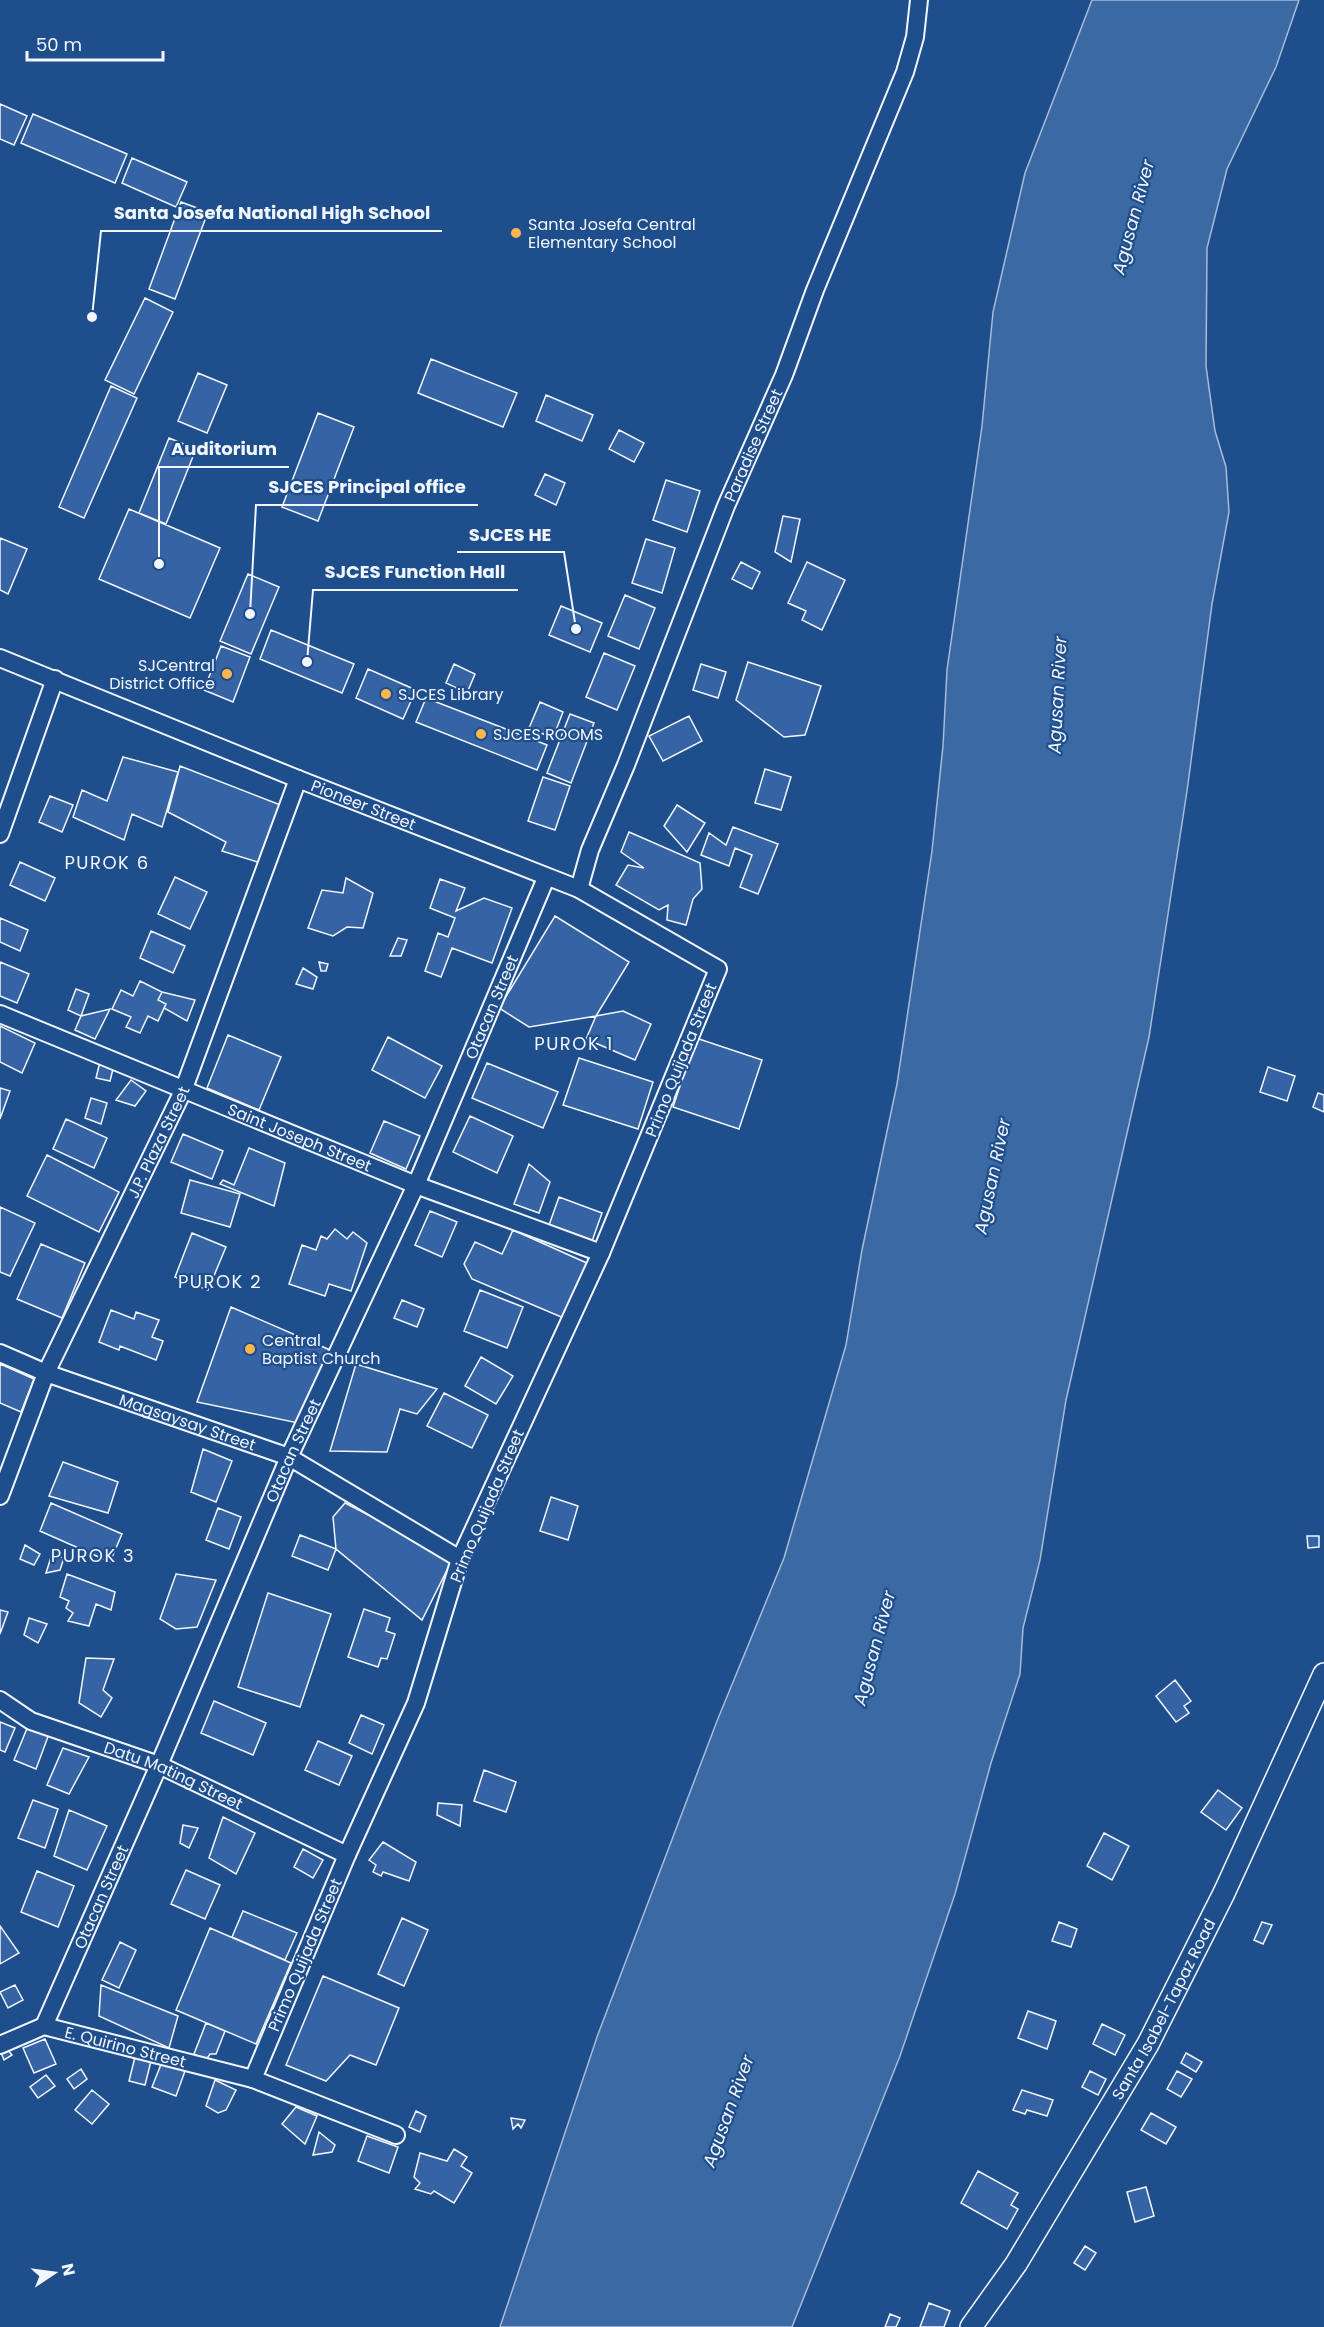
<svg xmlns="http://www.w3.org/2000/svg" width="1324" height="2327" font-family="Poppins,sans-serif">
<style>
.water{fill:#3b69a3;stroke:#a8bbd7;stroke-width:1.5}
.building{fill:#3563a3;stroke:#f2f6ff;stroke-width:1.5}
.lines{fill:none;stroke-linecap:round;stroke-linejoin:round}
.minor-casing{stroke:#f2f6ff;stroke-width:20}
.tertiary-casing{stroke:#f2f6ff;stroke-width:24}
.minor{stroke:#1f4e8c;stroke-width:16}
.tertiary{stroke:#1f4e8c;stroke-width:21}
.poi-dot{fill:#ffb74d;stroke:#1f4e8c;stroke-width:2}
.labels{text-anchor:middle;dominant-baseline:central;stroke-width:4.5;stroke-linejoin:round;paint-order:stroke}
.poi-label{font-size:16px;fill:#f2f6ff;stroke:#1f4e8c;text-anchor:start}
.street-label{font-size:16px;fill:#f2f6ff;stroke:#1f4e8c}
.water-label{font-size:18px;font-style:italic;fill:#f2f6ff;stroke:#1f4e8c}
.neighbourhood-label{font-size:18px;letter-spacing:1.5px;fill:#f2f6ff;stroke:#1f4e8c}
.leader{fill:none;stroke:#f2f6ff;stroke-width:2}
.callout-dot{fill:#f2f6ff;stroke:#1f4e8c;stroke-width:2}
.callout-label{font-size:18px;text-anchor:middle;font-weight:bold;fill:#f2f6ff;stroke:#1f4e8c;stroke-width:4.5;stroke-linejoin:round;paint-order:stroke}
</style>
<rect width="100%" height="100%" fill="#1f4e8c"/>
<path class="water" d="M1092,0H1299L1276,67L1227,169L1207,248L1206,366L1215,431L1226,467L1229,512L1212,604L1187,791L1149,1037L1066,1400L1040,1560L1023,1628L1020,1674L991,1763L955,1894L900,2056L792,2327H500L597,2037L717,1721L784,1558L846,1345L862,1250L897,1084L932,851L943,746L947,670L982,426L993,312L1025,173Z"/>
<path class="building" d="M0,104L27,116L14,145L0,139Z
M33,114L127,154L115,183L21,143Z
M132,158L187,182L176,207L122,183Z
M181,202L208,212L175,299L149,289Z
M145,298L173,312L134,394L105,380Z
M431,359L517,393L503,427L418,393Z
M198,373L227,385L207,433L178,421Z
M111,386L137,398L84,518L59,507Z
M546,395L593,415L582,441L536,421Z
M318,413L354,427L318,521L282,507Z
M619,430L644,443L634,462L609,449Z
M169,438L196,449L166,524L139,513Z
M545,474L565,483L556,505L535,495Z
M666,480L700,491L687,532L653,520Z
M129,509L220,548L190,618L99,579Z
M783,516L800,519L791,562L775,552Z
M0,538L27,549L8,594L0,590Z
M646,539L675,548L662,593L632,583Z
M741,562L760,572L752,589L732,579Z
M807,562L845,580L822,630L802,620L806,611L788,603Z
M248,574L279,587L251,654L220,641Z
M625,595L655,608L639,649L608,636Z
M561,606L602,623L590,652L549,635Z
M271,630L354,664L342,693L260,659Z
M221,646L250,657L233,702L204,690Z
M604,653L635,666L617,710L586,697Z
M748,662L821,686L805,735L784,737L736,700Z
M454,664L475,674L467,693L446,683Z
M701,664L726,672L718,698L693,690Z
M368,669L416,690L403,719L356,698Z
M426,698L547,745L537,770L416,722Z
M540,702L563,712L553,738L529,728Z
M570,714L594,723L571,783L547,773Z
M689,716L702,741L663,761L649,736Z
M123,757L178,772L162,827L132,814L124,840L73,817L82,790L107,801Z
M180,766L283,806L267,865L222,851L226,842L168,812Z
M765,769L791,777L781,810L755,803Z
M543,777L570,786L555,830L528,821Z
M50,796L73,805L62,832L39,822Z
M677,805L705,823L687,852L664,826Z
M733,827L778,844L758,894L740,887L752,855L735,848L729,866L701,855L709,833L726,845Z
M629,832L700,863L702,889L693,899L686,925L667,920L668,905L659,910L616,885L628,865L644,868L621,852Z
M20,862L55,878L45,901L10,885Z
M175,877L207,892L190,929L158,914Z
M346,878L373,893L363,928L347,927L333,936L308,928L322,890L343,893Z
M440,879L465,888L456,911L484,898L512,908L492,963L452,948L441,977L425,971L438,933L448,937L455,918L430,908Z
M555,916L629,962L596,1016L529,1027L499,1008Z
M0,918L28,930L20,951L0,942Z
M151,931L185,946L173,973L140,958Z
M398,938L407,940L401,956H390Z
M0,962L29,974L17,1003L0,996Z
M319,962L328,964L326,971H321Z
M303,968L317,977L313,989L296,984Z
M140,981L162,992L158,1000L166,1004L158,1021L148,1016L140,1033L126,1027L131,1017L112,1009L121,990L133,996Z
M76,989L89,994L81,1016L68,1010Z
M162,992L195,1000L187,1021L164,1008L166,1004L158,1000Z
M110,1009L95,1039L75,1030L81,1016Z
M623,1011L651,1024L635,1060L586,1039L596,1016Z
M0,1026L35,1043L22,1073L0,1062Z
M228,1035L281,1057L259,1110L207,1088Z
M388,1037L442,1066L425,1098L372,1070Z
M696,1038L762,1060L739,1129L673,1107Z
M579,1058L653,1082L638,1129L563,1105Z
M100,1062L114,1065L110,1081L96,1078Z
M487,1063L558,1092L543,1128L472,1098Z
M1268,1067L1295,1076L1287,1101L1260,1092Z
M131,1080L146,1091L135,1106L116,1100Z
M0,1088L10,1091L0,1119Z
M1318,1093L1324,1095V1112L1313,1107Z
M91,1098L107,1103L101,1124L85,1118Z
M470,1116L513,1136L497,1173L453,1152Z
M66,1119L107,1138L94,1168L53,1149Z
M384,1121L420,1136L406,1169L370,1153Z
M183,1134L223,1151L212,1179L171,1162Z
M249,1148L285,1163L274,1206L220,1184L223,1180L234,1185Z
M47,1155L119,1192L99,1232L27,1196Z
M529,1164L550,1182L539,1213L514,1204Z
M190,1180L240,1194L230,1227L181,1213Z
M559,1197L602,1213L591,1244L548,1228Z
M0,1207L35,1223L10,1276L0,1272Z
M430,1211L457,1222L442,1257L415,1245Z
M335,1229L347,1239L353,1232L367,1243L351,1291L329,1284L325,1296L289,1284L302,1245L316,1250L321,1236L327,1239Z
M513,1230L589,1264L566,1319L472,1279L464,1264L475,1242L502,1254Z
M192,1233L226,1247L208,1290L175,1277Z
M41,1244L85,1263L62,1318L17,1299Z
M480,1290L523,1307L507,1348L464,1331Z
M402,1300L424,1309L417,1327L394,1318Z
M231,1307L330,1350L298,1423L197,1402Z
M111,1310L134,1319L136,1312L159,1320L152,1337L163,1341L156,1360L120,1346L119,1350L99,1342Z
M481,1357L513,1376L496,1404L465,1386Z
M0,1364L34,1379L21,1412L0,1403Z
M356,1364L437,1389L417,1414L400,1409L387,1452L330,1451Z
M444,1393L488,1415L472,1448L427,1426Z
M203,1449L232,1461L216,1502L191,1492Z
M63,1462L118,1482L108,1513L49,1496Z
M551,1497L578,1506L568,1540L540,1531Z
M51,1503L122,1534L110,1562L40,1531Z
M345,1503L453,1558L422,1620L336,1549L333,1517Z
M218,1508L241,1517L229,1549L206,1540Z
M300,1535L336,1549L328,1570L292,1556Z
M1307,1536H1319V1547L1308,1548Z
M25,1545L40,1554L34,1565L20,1559Z
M52,1554L64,1558L60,1570L46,1573Z
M67,1574L115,1592L111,1610L96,1604L89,1626L68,1621L73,1613L66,1608L69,1601L60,1597Z
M176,1574L216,1580L197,1627L176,1629L160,1619Z
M268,1593L331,1614L300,1707L238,1687Z
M364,1609L390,1618L386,1631L395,1634L387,1659L381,1658L378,1667L348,1657Z
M0,1610L8,1612L0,1634Z
M29,1618L47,1624L38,1643L24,1635Z
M86,1658L114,1659L103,1690L112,1698L101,1717L79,1703Z
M1175,1680L1191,1701L1184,1706L1189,1713L1176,1722L1156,1696Z
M214,1701L266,1723L253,1755L201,1733Z
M361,1715L384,1725L372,1754L349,1743Z
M0,1722L15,1728L5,1752L0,1750Z
M28,1726L49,1734L36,1769L14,1760Z
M318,1741L352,1756L339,1785L305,1770Z
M63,1748L89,1757L69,1794L47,1785Z
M484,1770L516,1782L506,1812L474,1801Z
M1218,1790L1242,1808L1226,1830L1201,1812Z
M33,1800L58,1809L45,1848L18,1838Z
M438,1803L462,1805L460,1826L437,1815Z
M69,1810L107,1826L87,1870L54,1856Z
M223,1817L255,1833L236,1874L209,1858Z
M183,1825L198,1828L189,1848L180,1843Z
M1104,1833L1129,1846L1112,1880L1087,1866Z
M383,1842L416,1862L409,1881L383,1872L381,1876L373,1872L376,1865L369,1860Z
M303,1849L323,1860L313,1878L294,1867Z
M186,1870L220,1885L205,1919L171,1904Z
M37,1871L74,1886L58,1927L21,1912Z
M243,1911L297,1933L285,1960L232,1937Z
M402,1918L428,1930L404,1986L378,1974Z
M1059,1922L1077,1929L1071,1947L1052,1941Z
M1262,1922L1272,1925L1263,1944L1254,1940Z
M0,1926L19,1953L0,1964Z
M210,1928L291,1963L256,2044L176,2010Z
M120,1942L136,1950L119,1988L102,1980Z
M323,1976L399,2008L376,2065L350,2055L326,2081L286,2065Z
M15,1985L23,2000L8,2008L0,1992Z
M101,1985L178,2016L169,2048L99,2016Z
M1028,2011L1056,2021L1047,2049L1018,2038Z
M206,2023L225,2031L216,2054H210L206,2060L194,2054Z
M1102,2024L1125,2035L1115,2055L1093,2044Z
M45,2039L56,2064L34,2073L23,2048Z
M5,2046L12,2055L4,2060L0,2050Z
M137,2049L153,2053L145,2085L129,2081Z
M1186,2053L1202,2062L1196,2072L1181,2063Z
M162,2062L185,2071L176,2096L152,2087Z
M81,2069L87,2079L74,2089L67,2079Z
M1090,2071L1106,2079L1098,2095L1082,2087Z
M1177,2071L1192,2079L1181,2097L1167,2089Z
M46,2075L55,2086L38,2098L30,2087Z
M215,2080L236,2090L226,2110L218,2113L206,2106Z
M92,2090L109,2104L92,2124L75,2110Z
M1022,2090L1053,2100L1047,2116L1027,2110L1025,2114L1013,2110Z
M296,2107L317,2116L305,2144L282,2124Z
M416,2111L426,2116L420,2132L409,2127Z
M1151,2113L1176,2127L1166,2144L1141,2130Z
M511,2118L525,2120L521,2128L518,2124L513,2129Z
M319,2132L335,2145L332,2152L313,2155Z
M367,2136L398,2147L389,2173L358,2161Z
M454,2149L467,2157L461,2166L472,2173L454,2203L434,2191L431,2194L415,2189L420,2183L414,2177L420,2153L447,2161Z
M978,2171L1018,2193L1011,2205L1018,2209L1007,2229L961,2203Z
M1146,2187L1154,2216L1135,2222L1127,2192Z
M1085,2246L1096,2253L1085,2270L1074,2263Z
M929,2303L950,2311L944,2327H920Z
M890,2314L900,2318L896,2327H885Z"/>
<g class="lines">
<defs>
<g id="minor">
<path id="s1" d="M0,658L298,779L579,889L718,969L601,1253L460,1559L416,1703L347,1855L253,2079"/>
<path d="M0,834L55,679"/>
<path id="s2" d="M579,889L590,850L626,765L726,506L784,375L815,290L905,72L915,37L919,0"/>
<path id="s3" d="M0,1014L416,1185L601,1253"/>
<path id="s4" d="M0,1353L46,1373L289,1457L460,1559"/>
<path id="s5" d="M0,1496L46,1373L183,1091L298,779"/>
<path id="s6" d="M0,1700L31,1721L159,1765L347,1855"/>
<path id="s7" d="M44,2026L159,1765L289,1457L416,1185L546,878"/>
<path id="s8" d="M0,2045L44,2026L253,2079L396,2135"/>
</g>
<g id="tertiary">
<path id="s9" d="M971,2327L1016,2264L1148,2044L1224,1893L1324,1674"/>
</g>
</defs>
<use href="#minor" class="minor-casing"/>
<use href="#tertiary" class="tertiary-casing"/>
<use href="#minor" class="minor"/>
<use href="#tertiary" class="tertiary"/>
</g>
<g class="poi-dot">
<circle cx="516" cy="233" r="6"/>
<circle cx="227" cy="674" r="6"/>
<circle cx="386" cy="694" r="6"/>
<circle cx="481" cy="734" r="6"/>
<circle cx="250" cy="1349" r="6"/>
</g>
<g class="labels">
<g class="poi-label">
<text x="528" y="224">Santa Josefa Central<tspan x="528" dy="18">Elementary School</tspan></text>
<text x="215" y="665" text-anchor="end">SJCentral<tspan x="215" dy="18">District Office</tspan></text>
<text x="398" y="694">SJCES Library</text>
<text x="493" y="734">SJCES ROOMS</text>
<text x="262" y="1340">Central<tspan x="262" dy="18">Baptist Church</tspan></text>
</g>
<g class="street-label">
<text stroke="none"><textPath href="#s2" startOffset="477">Paradise Street</textPath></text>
<text stroke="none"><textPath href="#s1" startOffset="392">Pioneer Street</textPath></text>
<text stroke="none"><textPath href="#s7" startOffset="1113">Otacan Street</textPath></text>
<text transform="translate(681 1060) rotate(-68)">Primo Quijada Street</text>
<text stroke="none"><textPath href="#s3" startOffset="324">Saint Joseph Street</textPath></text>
<text stroke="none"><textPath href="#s5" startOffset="388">J.P. Plaza Street</textPath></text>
<text stroke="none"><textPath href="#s4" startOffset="200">Magsaysay Street</textPath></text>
<text stroke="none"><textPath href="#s7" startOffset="627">Otacan Street</textPath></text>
<text transform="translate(487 1506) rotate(-67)">Primo Quijada Street</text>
<text stroke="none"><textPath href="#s6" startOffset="190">Datu Mating Street</textPath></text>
<text stroke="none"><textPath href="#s7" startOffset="141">Otacan Street</textPath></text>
<text transform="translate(305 1955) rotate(-67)">Primo Quijada Street</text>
<text stroke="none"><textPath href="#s9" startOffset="372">Santa Isabel-Tapaz Road</textPath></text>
<text stroke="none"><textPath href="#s8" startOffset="132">E. Quirino Street</textPath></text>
</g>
<g class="water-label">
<text transform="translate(1133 217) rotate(-75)">Agusan River</text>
<text transform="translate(1057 695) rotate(-87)">Agusan River</text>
<text transform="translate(992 1176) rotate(-78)">Agusan River</text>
<text transform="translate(874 1648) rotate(-75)">Agusan River</text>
<text transform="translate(728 2111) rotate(-70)">Agusan River</text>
</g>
<g class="neighbourhood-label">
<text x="107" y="862">PUROK 6</text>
<text x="574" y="1043">PUROK 1</text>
<text x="220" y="1281">PUROK 2</text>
<text x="93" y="1555">PUROK 3</text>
</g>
</g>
<path class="leader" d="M92 317L101 231H442M159 564L159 467H289M250 614L256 505H478M576 629L564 552H457M307 662L313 590H518"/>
<g class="callout-dot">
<circle cx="92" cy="317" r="6"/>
<circle cx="159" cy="564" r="6"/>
<circle cx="250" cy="614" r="6"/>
<circle cx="576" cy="629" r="6"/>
<circle cx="307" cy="662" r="6"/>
</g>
<g class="callout-label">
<text x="272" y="219">Santa Josefa National High School</text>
<text x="224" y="455">Auditorium</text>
<text x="367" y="493">SJCES Principal office</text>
<text x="510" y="541">SJCES HE</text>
<text x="415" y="578">SJCES Function Hall</text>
</g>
<g transform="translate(54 2273) rotate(77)" stroke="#1f4e8c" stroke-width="4.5" paint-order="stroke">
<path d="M0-4.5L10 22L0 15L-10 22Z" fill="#f2f6ff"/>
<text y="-9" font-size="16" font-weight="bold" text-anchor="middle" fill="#f2f6ff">N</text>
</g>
<path d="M27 51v9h136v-9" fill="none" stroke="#f2f6ff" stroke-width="3"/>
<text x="36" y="51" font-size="18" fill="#f2f6ff" stroke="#1f4e8c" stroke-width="4.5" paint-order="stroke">50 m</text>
</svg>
